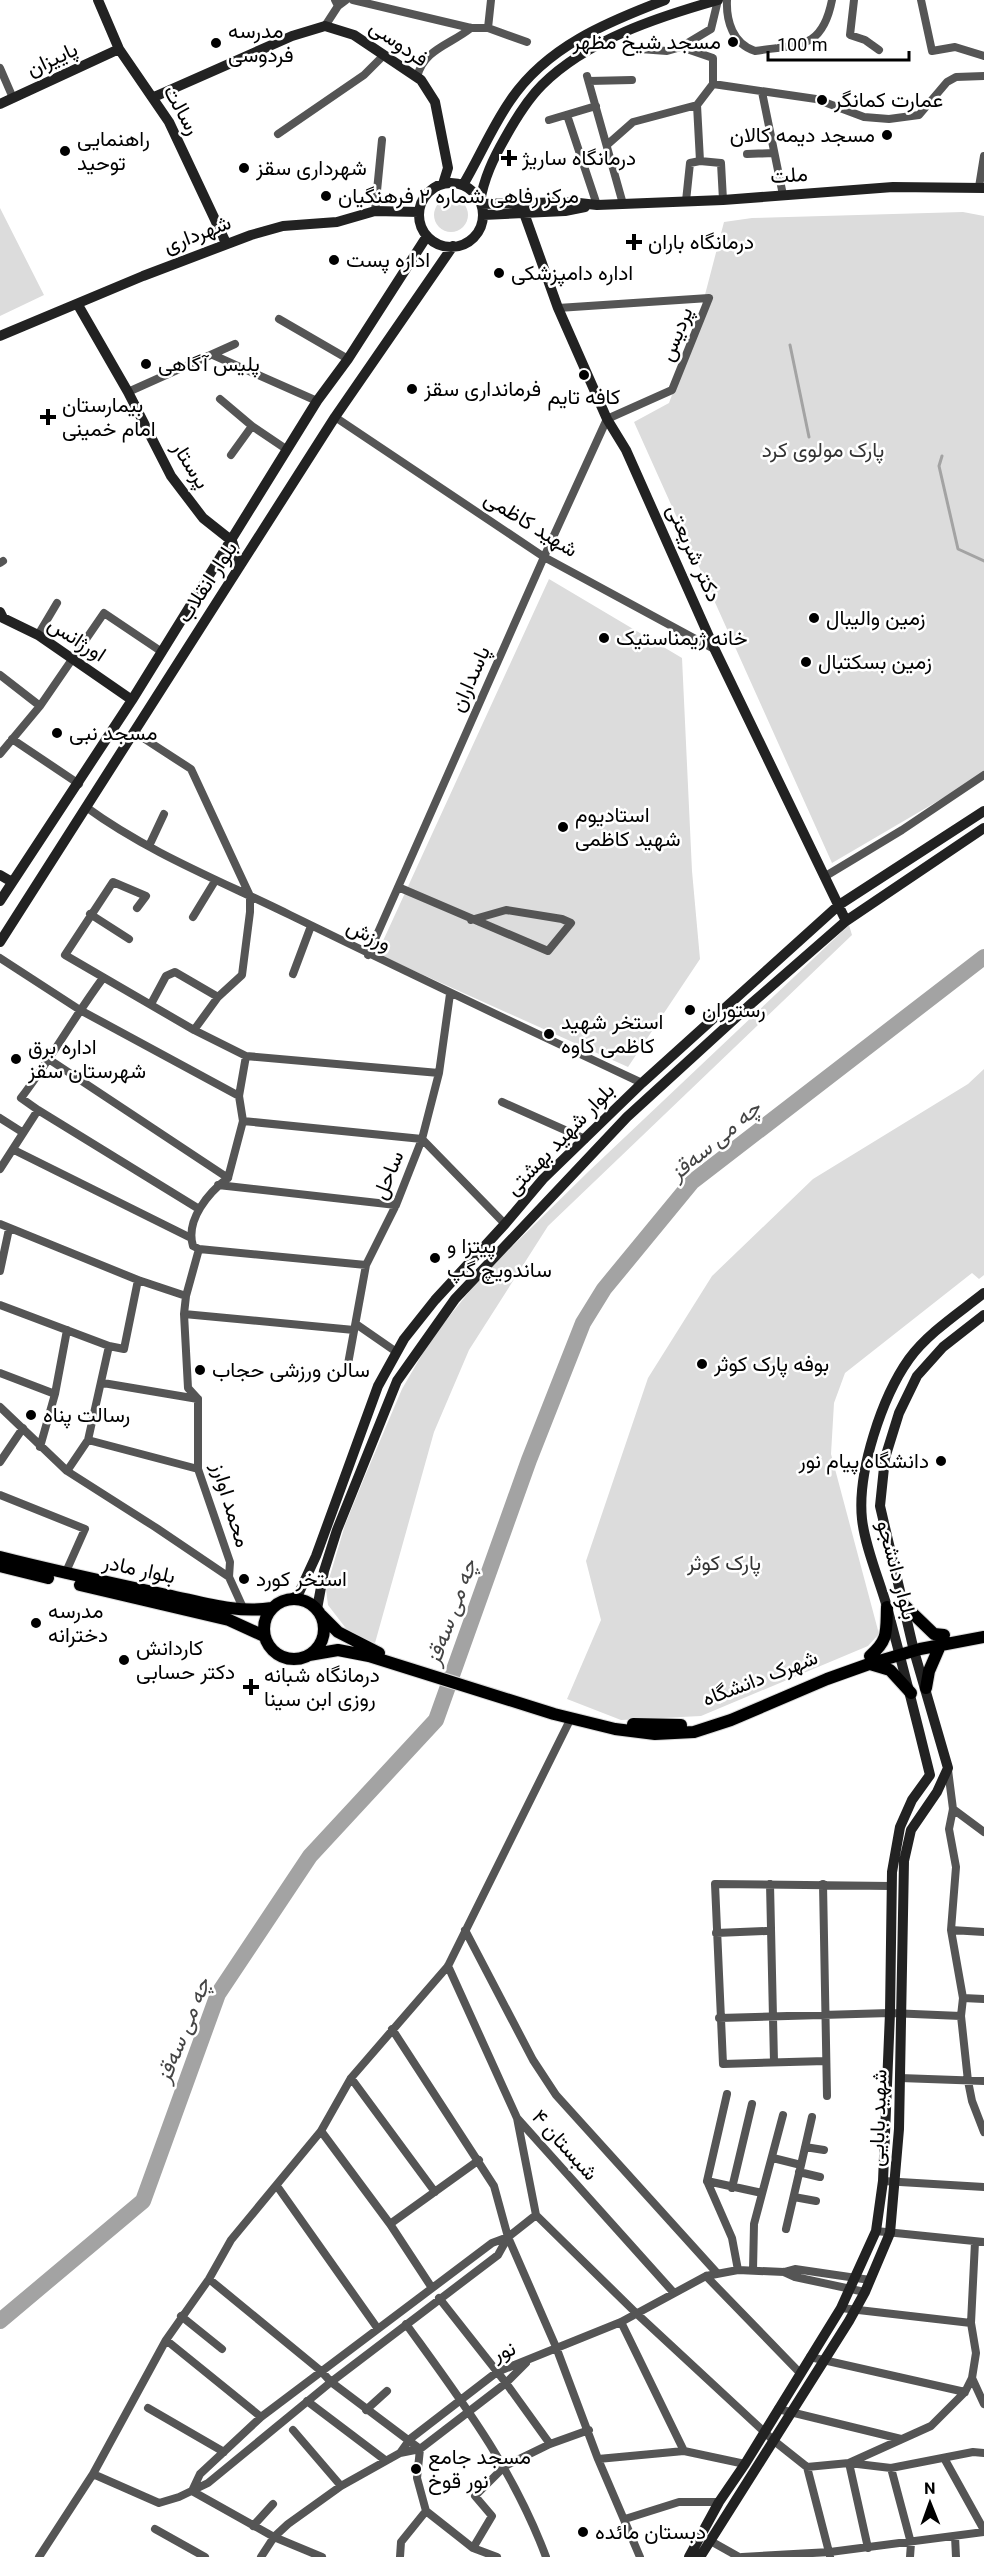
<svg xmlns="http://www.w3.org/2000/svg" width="984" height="2557" font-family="Roboto,Vazirmatn,sans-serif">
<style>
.green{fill:#dcdcdc}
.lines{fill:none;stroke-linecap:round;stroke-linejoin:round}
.stream{stroke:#a3a3a3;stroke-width:3}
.river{stroke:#a3a3a3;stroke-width:16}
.primary-casing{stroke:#dbdbdb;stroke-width:14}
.street{stroke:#555;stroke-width:8}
.secondary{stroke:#222;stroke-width:10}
.primary{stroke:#000;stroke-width:12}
.poi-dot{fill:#000;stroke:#fff;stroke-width:2}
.labels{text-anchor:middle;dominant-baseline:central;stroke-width:5;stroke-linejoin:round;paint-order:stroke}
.poi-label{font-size:21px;fill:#000;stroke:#fff;text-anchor:start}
.street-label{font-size:21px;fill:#000;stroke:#fff}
.park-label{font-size:21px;fill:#333;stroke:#fff}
.water-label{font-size:22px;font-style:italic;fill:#444;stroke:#fff}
</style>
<rect width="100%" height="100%" fill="#fff"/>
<path class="green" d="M434 215a17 17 0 1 1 34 0a17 17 0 1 1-34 0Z
M0,208L44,295L0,316Z
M963,212L984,216V774L832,863L634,422L669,403L695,333L724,222L752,218Z
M549,579L682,658L692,871L700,959L628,1067L377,954Z
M849,925L852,935L548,1226L469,1350L434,1432L375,1643L348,1631L328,1605L326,1589L345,1525L365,1476L402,1389L431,1339L481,1277L588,1172Z
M984,1069V1275L979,1279L972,1273L845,1373L834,1403L831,1454L879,1634L868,1646L701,1716L621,1720L567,1699L601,1620L586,1561L648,1378L712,1276L813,1179L968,1084Z"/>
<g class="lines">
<path class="stream" d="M790,345L809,437
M942,456L939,466L958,549L984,561"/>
<path class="river" d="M0,2321L143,2201L218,1994L310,1856L436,1720L529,1460L583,1323L604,1289L692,1182L984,957"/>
<defs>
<path id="primary" d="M0,1557C55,1571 111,1583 167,1595C201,1602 237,1614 272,1608
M0,1566L48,1578
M80,1585L229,1620L264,1636
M264 1629a30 30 0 1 1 60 0a30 30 0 1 1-60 0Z
M904,1605L934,1634L944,1635
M321,1615L338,1632L379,1653
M309,1655L338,1650L369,1656L554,1714L615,1729L655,1734L694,1732L731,1720L827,1679L869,1664L920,1649L984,1637
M870,1656C889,1640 886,1631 887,1607
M870,1664L890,1670L911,1693
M926,1688L929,1671L942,1641
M633,1724L681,1725"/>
</defs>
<use href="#primary" class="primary-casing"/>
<path class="street" d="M353,0L471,28H488L527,42
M727,0C726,21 733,44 755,51C798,44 822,51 832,0
M854,0L850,35L865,40L879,50
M921,0L932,51L955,47L984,56
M338,6L346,0
M325,26L338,6L335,0
M488,28L491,0
M681,47L711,29L718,0
M640,49L667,51L681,47L713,58V84
M0,68L13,98
M587,76L623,204
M417,77C424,49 450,45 471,28
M589,81L632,80
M762,92L783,195
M697,105L700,161
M567,115L597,205
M549,120L596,106
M278,134L364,75L383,56
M608,144L633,122L697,105L713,84L816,99L864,117L889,119L919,115L947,82L956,77L984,76
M747,154L774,153
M979,187L984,156
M686,201L690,163L700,161L721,163L723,200
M375,211L382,140
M279,319L348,359
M213,355L317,401
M128,392L235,344
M220,399L252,426L286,449
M335,417L544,557L714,649
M231,455L252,426
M0,563L3,561
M38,635L57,603
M0,675L40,706
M134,732L191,769L250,896V912L242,975L218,997L194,1030
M12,739L79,784
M0,754L40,706L104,613L162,652
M86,807C149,853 221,881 290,915C407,972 524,1028 642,1083
M149,846L164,814
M824,877L902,830L984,775
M398,887L548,951L571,923L562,919L506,910L471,920
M137,908L146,896L113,882L65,955L194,1030L246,1056L439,1073
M90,914L129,939
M193,917L215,881
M368,955L544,557L607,419L672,390L709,298L558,308
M0,958L80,1010L239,1096
M293,974L311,926
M103,978C74,1017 51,1059 21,1098L38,1110L199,1209
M151,1004L166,976L175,972L218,997
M50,1060L228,1178
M502,1102L585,1139
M0,1118L22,1132
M243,1121L422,1139L505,1224
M14,1150L191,1238
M0,1169L38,1110
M228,1178C209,1192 185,1220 193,1246L199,1249L186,1296L184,1314L188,1388L198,1399V1469L230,1562L229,1577
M228,1178L243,1121L239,1096L246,1056
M218,1185L396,1205
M0,1224L138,1280L186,1296
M199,1249L366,1265
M0,1271L9,1229
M0,1305L109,1346L124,1349L138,1280
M184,1314L354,1330
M356,1324L395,1351
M348,1364L366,1265L396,1205L422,1139L439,1073L450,994
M0,1373L55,1394
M103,1383L198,1399
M0,1407L67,1471L155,1527L229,1577L244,1610
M88,1440L198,1469
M40,1447L55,1394L67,1330
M0,1462L23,1428
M67,1471L88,1440L109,1346
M0,1495L85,1529L65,1574
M948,1770L953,1809L949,1829L956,1867L951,1930L963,1998L961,2016L968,2081L972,2101L984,2132
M953,1809L984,1832
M770,1884L774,2062
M823,1884L827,2096
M465,1930L533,2060L556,2095L717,2273
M951,1930L984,1932
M716,1933L766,1931
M448,1966L517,2118L674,2293
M963,1998L984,1999
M719,2018L890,2013L961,2016
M392,2029L494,2186L508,2237L556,2347L598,2459L640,2557
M826,2061L723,2064L715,1884L891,1886
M351,2078L435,2192
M900,2078L984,2081
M727,2094L707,2181L732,2238L738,2270
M517,2118L536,2215L636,2313L773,2440L807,2467L849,2463L891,2468L973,2452L984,2453
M321,2131L390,2224L432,2288
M805,2147L824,2150
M773,2158L801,2165L786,2229
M801,2165L812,2117
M799,2172L820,2177
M707,2181L762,2193
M883,2181L984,2187
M277,2186L378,2329
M732,2188L752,2104
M794,2197L816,2201
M390,2224L479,2160
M876,2231L984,2242
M975,2242L971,2323L976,2353L972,2378L984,2404
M753,2270L754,2224L783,2115
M784,2272L795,2277L865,2292
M706,2276L800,2373
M209,2279L321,2371L331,2382L420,2449L417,2478L426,2511L401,2542L400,2557
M439,2298L506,2383L550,2444
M841,2308L971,2323
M181,2316L222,2349
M621,2322L684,2451
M406,2324C461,2400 513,2468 546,2557
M166,2340L261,2417
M810,2357L965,2392
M307,2401L385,2460
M148,2408L224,2452
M778,2409L901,2439
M366,2410L387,2391
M293,2430L341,2486
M400,2453L410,2439L497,2372L621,2322L706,2276L738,2270L784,2272L795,2269L870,2280
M944,2458L984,2530
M598,2459L684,2451L745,2464
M807,2467L830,2556
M891,2468L911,2543L910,2557
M93,2474L159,2503L179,2497L208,2483L331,2382L498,2255L508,2237
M192,2491L200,2474L261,2417L492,2243L508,2237L536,2215
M192,2491L274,2537L288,2524L341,2486L400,2453L420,2449L506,2383L526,2363
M426,2511L473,2548L497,2557
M625,2519L679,2502H719
M253,2526L273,2504
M155,2529L205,2557
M955,2536L956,2557
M707,2539L739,2557
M473,2548L492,2516L475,2496L505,2466L550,2444L589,2430
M868,2548L849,2463L931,2426L965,2392L972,2378
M39,2557L93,2474L166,2340L209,2279L231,2240L321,2131L351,2078L448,1966L571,1718
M261,2557L274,2537L322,2557
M742,2557L830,2552L984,2532"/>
<path class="secondary" d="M98,0L119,49L169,122L226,243
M154,97L292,36L325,26L354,35L421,80L435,102L448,168L443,184
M0,104L119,49
M419 215a32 32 0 1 1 64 0a32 32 0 1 1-64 0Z
M463,185C479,158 492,127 510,101C546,47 607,22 665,0
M480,202C484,178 493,159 505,138C515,120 527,100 542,85C587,40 658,17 718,0
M481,204L570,202L597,205L723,200L893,187L984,188
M524,213L558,308L607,419L626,450L715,650L846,921
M483,215L565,211L585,207
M78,305L128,392L171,476L203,518L232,541L240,566
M0,336L143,276L251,235L283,226L337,222L375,211L419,212
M0,612L3,618L38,635L132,700
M0,875L12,882
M0,901L132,700L317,401L348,359L427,236
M0,942L335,417L453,246
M293,1598L298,1595L316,1556L378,1386L404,1339L435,1300L505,1224L543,1179L642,1083L839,905L984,811
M317,1609L324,1571L337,1530L397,1381L455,1299L627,1117L752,1003L846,921L984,828
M689,2557L719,2502L745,2464L841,2308L876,2231L883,2181L890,2013L892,1872L900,1827L912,1800L930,1775C916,1718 902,1663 887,1607C879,1579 865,1547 862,1519C857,1472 882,1397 909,1359C928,1333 959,1313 984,1293
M700,2557L849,2321L865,2292L890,2233L899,2129L904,1861L911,1830L937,1792L948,1768L914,1651L880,1506L885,1458L899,1413L917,1376L943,1347L984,1315"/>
<use href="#primary" class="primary"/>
</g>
<g class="poi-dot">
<circle cx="733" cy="42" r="6"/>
<circle cx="216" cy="43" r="6"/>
<circle cx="822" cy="100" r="6"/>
<circle cx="887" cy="135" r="6"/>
<circle cx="65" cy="151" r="6"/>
<path d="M506 149h6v6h6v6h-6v6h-6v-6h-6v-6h6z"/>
<circle cx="244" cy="168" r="6"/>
<circle cx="326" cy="196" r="6"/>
<path d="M631 233h6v6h6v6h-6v6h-6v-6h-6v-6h6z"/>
<circle cx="334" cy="260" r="6"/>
<circle cx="499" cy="273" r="6"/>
<circle cx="146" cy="364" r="6"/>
<circle cx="584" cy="375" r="6"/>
<circle cx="412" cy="389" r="6"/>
<path d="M45 408h6v6h6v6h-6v6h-6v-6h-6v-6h6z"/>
<circle cx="814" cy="618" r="6"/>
<circle cx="604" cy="638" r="6"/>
<circle cx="806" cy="662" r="6"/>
<circle cx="57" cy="733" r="6"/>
<circle cx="563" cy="827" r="6"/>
<circle cx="690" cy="1010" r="6"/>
<circle cx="549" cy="1034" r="6"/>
<circle cx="16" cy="1059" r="6"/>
<circle cx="435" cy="1258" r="6"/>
<circle cx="702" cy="1364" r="6"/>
<circle cx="200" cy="1370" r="6"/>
<circle cx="31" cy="1415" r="6"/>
<circle cx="941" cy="1461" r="6"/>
<circle cx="244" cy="1579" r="6"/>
<circle cx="36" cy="1623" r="6"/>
<circle cx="124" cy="1660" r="6"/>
<path d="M248 1678h6v6h6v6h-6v6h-6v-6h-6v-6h6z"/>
<circle cx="416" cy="2469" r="6"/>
<circle cx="583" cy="2532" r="6"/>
</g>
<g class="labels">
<g class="poi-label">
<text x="228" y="31">مدرسه<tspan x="228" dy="24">فردوسی</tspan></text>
<text x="721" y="42" text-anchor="end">مسجد شیخ مظهر</text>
<text x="834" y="100">عمارت کمانگر</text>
<text x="875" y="135" text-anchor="end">مسجد دیمه کالان</text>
<text x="77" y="139">راهنمایی<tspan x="77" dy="24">توحید</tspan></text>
<text x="522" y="158">درمانگاه ساریژ</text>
<text x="256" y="168">شهرداری سقز</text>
<text x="338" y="196">مرکز رفاهی شماره ۲ فرهنگیان</text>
<text x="648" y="242">درمانگاه باران</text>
<text x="346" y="260">اداره پست</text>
<text x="511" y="273">اداره دامپزشکی</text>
<text x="158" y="364">پلیس آگاهی</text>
<text x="424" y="389">فرمانداری سقز</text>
<text x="584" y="397" text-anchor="middle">کافه تایم</text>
<text x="62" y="405">بیمارستان<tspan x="62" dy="24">امام خمینی</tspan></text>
<text x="826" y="618">زمین والیبال</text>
<text x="616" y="638">خانه ژیمناستیک</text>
<text x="818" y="662">زمین بسکتبال</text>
<text x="69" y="733">مسجد نبی</text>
<text x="575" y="815">استادیوم<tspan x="575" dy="24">شهید کاظمی</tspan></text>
<text x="702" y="1010">رستوران</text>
<text x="561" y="1022">استخر شهید<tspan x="561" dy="24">کاظمی کاوه</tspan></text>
<text x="28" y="1047">اداره برق<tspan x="28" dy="24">شهرستان سقز</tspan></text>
<text x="447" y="1246">پیتزا و<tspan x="447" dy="24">ساندویچ گپ</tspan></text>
<text x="714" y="1364">بوفه پارک کوثر</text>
<text x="212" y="1370">سالن ورزشی حجاب</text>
<text x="43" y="1415">رسالت پناه</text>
<text x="929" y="1461" text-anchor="end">دانشگاه پیام نور</text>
<text x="256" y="1579">استخر کورد</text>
<text x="48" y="1611">مدرسه<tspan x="48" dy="24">دخترانه</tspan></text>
<text x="136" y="1648">کاردانش<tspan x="136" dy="24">دکتر حسابی</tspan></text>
<text x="264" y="1675">درمانگاه شبانه<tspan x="264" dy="24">روزی ابن سینا</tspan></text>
<text x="428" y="2457">مسجد جامع<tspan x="428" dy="24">نور قوخ</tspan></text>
<text x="595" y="2532">دبستان مائده</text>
</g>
<g class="street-label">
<text transform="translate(399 43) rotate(35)">فردوسی</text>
<text transform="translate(52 59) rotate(-25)">پاییزان</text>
<text transform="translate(182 110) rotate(61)">رسالت</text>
<text transform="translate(789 175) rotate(-4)">ملت</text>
<text transform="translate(197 234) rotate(-21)">شهرداری</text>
<text transform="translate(676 334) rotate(-68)">پردیس</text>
<text transform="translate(191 465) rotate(58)">پرستار</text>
<text transform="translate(531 524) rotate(32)">شهید کاظمی</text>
<text transform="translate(694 553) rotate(66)">دکتر شریعتی</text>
<text transform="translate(207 582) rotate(-57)">بلوار انقلاب</text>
<text transform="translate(77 639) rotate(33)">اورژانس</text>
<text transform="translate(470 679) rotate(-66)">پاسداران</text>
<text transform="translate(369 935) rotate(26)">ورزش</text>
<text transform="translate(560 1139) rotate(-46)">بلوار شهید بهشتی</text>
<text transform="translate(388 1175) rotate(-68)">ساحل</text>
<text transform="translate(231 1505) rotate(73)">محمد اوارز</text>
<text transform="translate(139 1569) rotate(12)">بلوار مادر</text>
<text transform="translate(897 1570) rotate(75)">بلوار دانشجو</text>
<text transform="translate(760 1678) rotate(-21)">شهرک دانشگاه</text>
<text transform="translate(878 2118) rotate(-88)">شهید بابایی</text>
<text transform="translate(565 2145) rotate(48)">شبستان ۴</text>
<text transform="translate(504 2351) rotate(-21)">نور</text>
</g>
<g class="park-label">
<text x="823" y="450">پارک مولوی کرد</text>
<text x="724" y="1563">پارک کوثر</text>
</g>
<g class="water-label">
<text transform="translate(715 1140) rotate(-40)">چە می سەقز</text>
<text transform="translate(451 1612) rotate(-70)">چە می سەقز</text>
<text transform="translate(183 2030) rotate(-68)">چە می سەقز</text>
</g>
</g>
<g transform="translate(930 2503) rotate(359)" stroke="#ffffff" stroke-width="4.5" paint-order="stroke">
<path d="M0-4.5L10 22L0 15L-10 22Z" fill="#000000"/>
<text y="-9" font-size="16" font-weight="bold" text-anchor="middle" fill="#000000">N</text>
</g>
<path d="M768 51v9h141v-9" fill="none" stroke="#000000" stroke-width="3"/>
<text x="777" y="51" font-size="18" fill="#000000" stroke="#ffffff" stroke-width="4.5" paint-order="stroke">100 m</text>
</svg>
